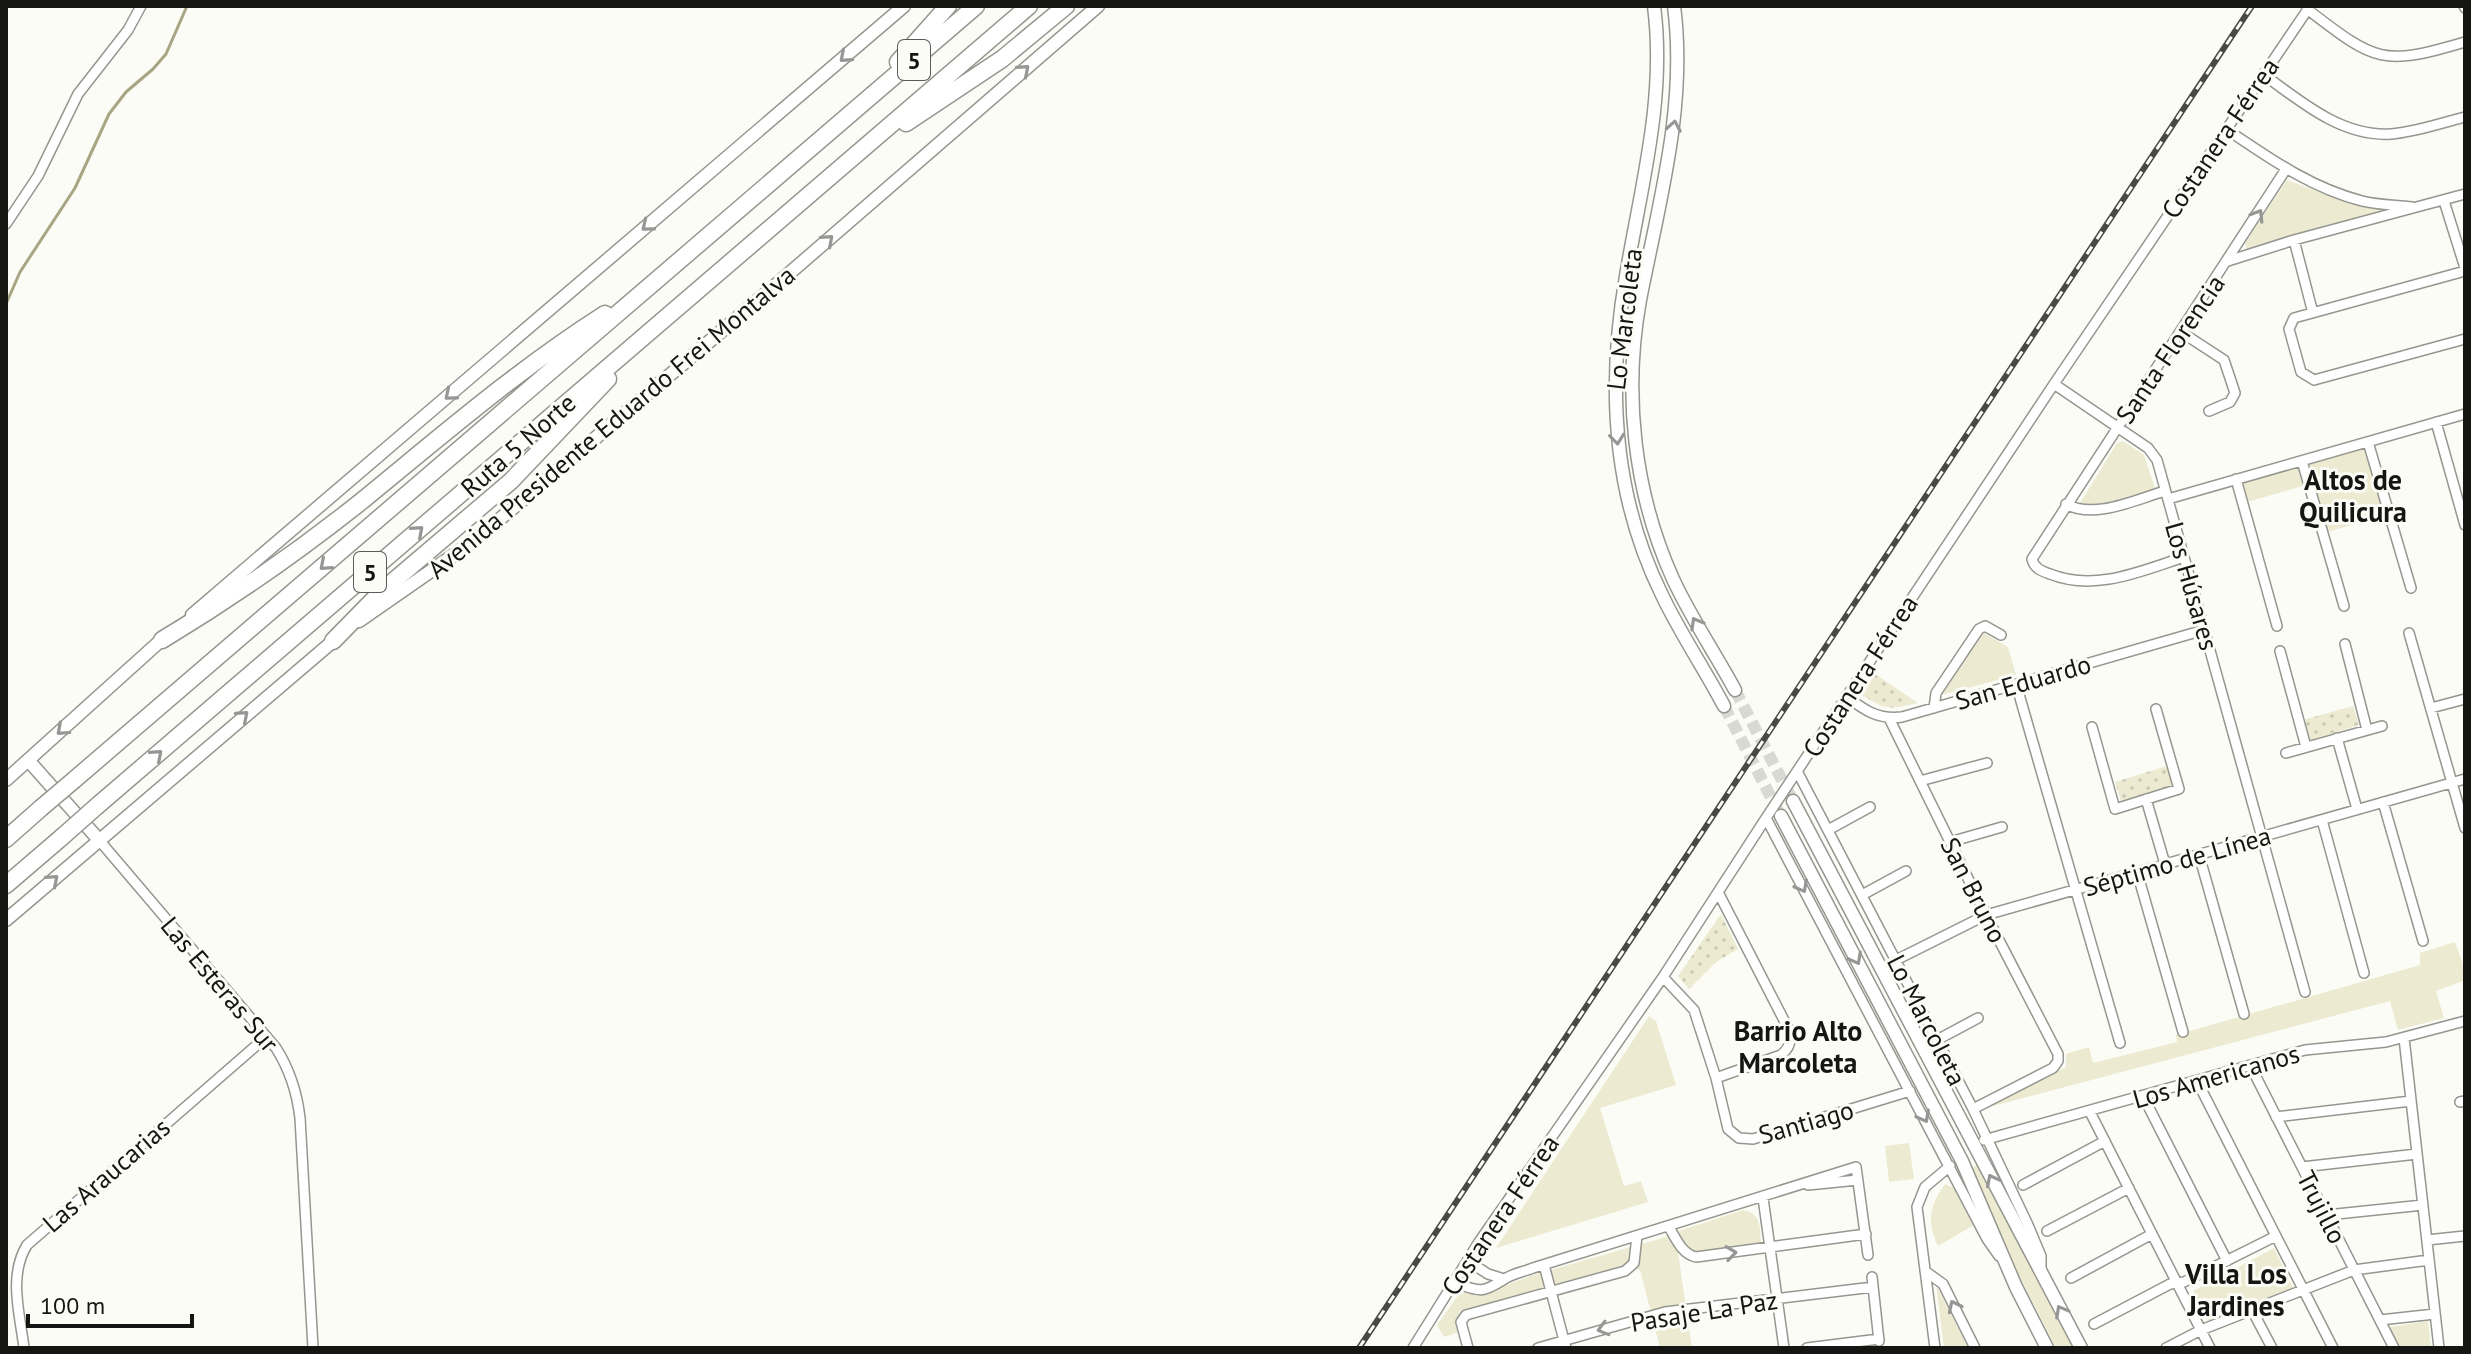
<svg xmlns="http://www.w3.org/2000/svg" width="2471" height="1354" font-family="'PT Sans',sans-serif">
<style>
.grass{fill:url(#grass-dots)}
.park{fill:#ecebd2}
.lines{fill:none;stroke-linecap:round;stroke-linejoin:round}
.stream{stroke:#a7a582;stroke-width:3}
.secondary-tunnel{stroke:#d9d9d4;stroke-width:12;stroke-dasharray:12 6;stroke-linecap:butt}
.minor-casing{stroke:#969690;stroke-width:12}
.secondary-casing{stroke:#969690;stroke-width:15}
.motorway-casing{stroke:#969690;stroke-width:19}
.minor{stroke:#fff;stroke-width:9}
.secondary{stroke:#fff;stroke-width:12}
.motorway{stroke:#fff;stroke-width:16}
.rail-casing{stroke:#484845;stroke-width:6}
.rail{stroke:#fcfcf6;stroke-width:3;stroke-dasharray:9;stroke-linecap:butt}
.motorway-bridge-casing{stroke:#969690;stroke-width:19;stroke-linecap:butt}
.motorway-bridge{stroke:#fff;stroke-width:16}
.oneway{stroke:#969695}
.labels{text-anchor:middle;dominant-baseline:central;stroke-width:6;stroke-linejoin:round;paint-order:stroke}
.shield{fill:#fcfcf6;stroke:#5a5a57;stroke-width:2}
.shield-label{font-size:24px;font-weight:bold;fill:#151513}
.street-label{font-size:26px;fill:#151513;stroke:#fcfcf6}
.neighbourhood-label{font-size:28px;font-weight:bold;fill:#151513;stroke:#fcfcf6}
</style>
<defs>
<pattern id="grass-dots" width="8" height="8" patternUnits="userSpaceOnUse" patternTransform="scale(2)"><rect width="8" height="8" fill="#ecebd2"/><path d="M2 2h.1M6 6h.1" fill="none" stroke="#cac9b3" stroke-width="1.8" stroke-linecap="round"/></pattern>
</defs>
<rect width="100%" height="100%" fill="#fcfcf6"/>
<path class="grass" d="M1875,674L1918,703C1890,709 1887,711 1862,695Z
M2353,706L2359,725L2308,741L2303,720Z
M2167,766L2173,785L2121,801L2115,782Z
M1721,914L1738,949L1716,962L1689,989L1678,976Z"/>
<path class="park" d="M2287,180L2343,201L2402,208L2248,253L2245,243Z
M2123,441L2144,455L2155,488C2136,494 2098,510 2080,503L2117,443Z
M2364,449L2384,516L2327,532L2313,483L2247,502L2241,484Z
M1982,632L2008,647L2016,675L1942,695Z
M2455,942L2465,970V980L2436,991L2444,1018L2398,1030L2390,1001L1993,1106V1103L2066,1067V1054L2089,1047L2093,1063L2177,1042L2176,1035L2420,965V953Z
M1649,1016L1656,1021L1676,1085L1600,1108L1624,1186L1641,1181L1648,1202L1496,1248Z
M1909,1143L1914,1179L1889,1182L1885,1146Z
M1979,1163L2075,1348H2056L1967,1173Z
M1945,1184L1955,1188L1974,1225L1938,1246C1926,1220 1930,1205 1945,1184Z
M1743,1210C1761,1213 1760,1226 1761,1242L1690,1254L1684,1242L1676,1232Z
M1669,1236L1677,1245L1692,1348H1660L1640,1270L1626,1265L1459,1315V1332L1444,1337L1437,1325L1459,1294L1464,1293L1480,1295L1533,1275Z
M2274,1248L2293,1288L2208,1321L2193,1291Z
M1936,1285L1968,1348H1944Z
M2428,1321L2431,1348H2400L2390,1327Z"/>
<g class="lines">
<path class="stream" d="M6,304L20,272L75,188L109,114L126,92L153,69L166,54L187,6"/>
<path class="secondary-tunnel" d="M1735,690L1793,801
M1724,706L1779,813"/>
<defs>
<path id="minor" d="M2464,6L2465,8
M2307,9C2375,61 2381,67 2465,42
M2263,74C2301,102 2342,137 2391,134C2416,132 2441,123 2465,117
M2226,129C2269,158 2311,188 2362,201C2378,205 2395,205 2412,207
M2444,201L2465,268
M6,224L38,176L78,94L128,30L141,6
M2294,240L2313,313
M2228,261L2294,240L2465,194
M2465,271L2294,318L2289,329L2301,372L2314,380L2465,339
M2181,332L2224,360L2235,393L2230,402L2209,411
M2054,384L2148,448L2157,460L2305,992
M2436,422L2465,525
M2368,442L2411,588
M2302,461L2344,606
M2236,479L2277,626
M2168,499L2465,414
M2066,504C2094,520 2137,499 2165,491
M2184,557C2141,571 2095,592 2050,574C2041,571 2034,568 2032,559L2286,169
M2409,633L2465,828
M2345,644L2367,730
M2280,651L2306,747
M2016,684L2120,1043
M1846,696C1864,710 1878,720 1902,717L2204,630
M1934,708L1936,693L1979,629L1985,626L2001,635
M2431,708L2465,699
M1889,718L1986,915L2058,1054V1061L2053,1068L1973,1109
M2092,727L2115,809L2179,789L2156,709
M2337,738L2357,809
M2286,753L2382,726
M1797,771L1973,1109L2028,1225L2041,1256V1269
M1920,781L1987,763
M2146,799L2165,864
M2383,802L2423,941
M1766,818L1987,1239L1999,1256
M2322,820L2364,973
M1828,830L1870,807
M99,840L276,1048C290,1070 297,1092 300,1118L313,1348
M1950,842L2002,827
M2199,855L2244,1014
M2137,872L2183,1032
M1862,895L1906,871
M1896,960L1986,915L2465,779
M1663,977L1694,1010L1716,1078L1728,1129L1739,1138L1753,1139L1910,1091
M2404,1038L2439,1348
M1937,1040L1978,1018
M2250,1065L2394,1348
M1716,1078L1781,1055C1790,1048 1792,1040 1789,1030L1719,894
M2197,1081L2333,1348
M2143,1096L2227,1261
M2460,1102L2465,1101
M2090,1112L2210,1348
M2276,1117L2411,1101
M1984,1140L2305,1050L2386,1042L2465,1021
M2302,1167L2417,1154
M1808,1185L1858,1180
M2023,1185L2105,1141
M1763,1198L1784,1348
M2327,1215L2423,1205
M1669,1227C1676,1239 1682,1254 1696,1257L1866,1234
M2047,1231L2129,1188
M2427,1240L2465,1236
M1468,1261L1488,1274L1504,1279
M1544,1265L1566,1348
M1925,1271L1943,1284L1975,1348
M1872,1277L1879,1341
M2071,1278L2152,1234
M1455,1283C1479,1291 1481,1294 1503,1280C1511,1274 1523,1272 1533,1268L1856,1167L1868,1255
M2252,1310L2272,1348
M2380,1320L2435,1314
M2094,1324L2170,1284L2184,1282L2276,1236
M24,1348C20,1314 8,1276 27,1245L266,1037
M1413,1348L1479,1242L1663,977L1766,818L2054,384L2310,6
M1468,1348L1461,1322L1466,1315L1625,1271L1634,1263L1637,1236
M1538,1348L1665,1312L1873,1287
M1807,1348L1879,1339
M1935,1348L1917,1207L1925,1187L1950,1166
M2166,1348L2201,1330L2354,1270L2429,1260"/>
<path id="secondary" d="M1654,6C1666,98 1641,186 1626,276C1607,385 1612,494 1662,595C1680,633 1704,668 1724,706
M1674,6C1687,106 1659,202 1640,300C1623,393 1634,493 1673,579C1691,618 1715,653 1735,690
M192,615L904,6
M359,621L474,541L770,290L1098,6
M28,760L99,840
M6,780L168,634
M1793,801L2081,1348
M1781,816L1962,1161L2016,1287L2047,1348
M6,920L338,637"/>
<path id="motorway" d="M898,62L948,6
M906,123L1002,59L1066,6
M162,640C230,599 295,554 358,504C439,438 517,370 605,314
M333,641L383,590L511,481L608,379
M74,780L976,6
M97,806L1029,6
M6,839L41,808
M6,885L62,837"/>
</defs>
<use href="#minor" class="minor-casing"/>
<use href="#secondary" class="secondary-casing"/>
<use href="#motorway" class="motorway-casing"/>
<use href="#minor" class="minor"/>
<use href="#secondary" class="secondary"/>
<use href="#motorway" class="motorway"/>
<defs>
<path id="rail" d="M1359,1348L2252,6"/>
</defs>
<use href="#rail" class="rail-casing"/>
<use href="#rail" class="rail"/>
<defs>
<path id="motorway-bridge" d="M41,808L74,780
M62,837L97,806"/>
</defs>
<use href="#motorway-bridge" class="motorway-bridge-casing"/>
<use href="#motorway-bridge" class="motorway-bridge"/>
</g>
<defs><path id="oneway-chevron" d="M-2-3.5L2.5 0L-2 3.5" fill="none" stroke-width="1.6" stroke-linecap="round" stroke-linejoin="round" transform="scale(2)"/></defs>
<g class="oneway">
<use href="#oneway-chevron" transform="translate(845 57) rotate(139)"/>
<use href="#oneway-chevron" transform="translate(1024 70) rotate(-41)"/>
<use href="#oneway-chevron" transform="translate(1674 126) rotate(-80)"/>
<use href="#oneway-chevron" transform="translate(2258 215) rotate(-58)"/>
<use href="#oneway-chevron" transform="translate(647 226) rotate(140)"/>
<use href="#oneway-chevron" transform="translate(828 240) rotate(-41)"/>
<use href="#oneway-chevron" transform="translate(450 395) rotate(140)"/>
<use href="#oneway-chevron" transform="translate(1617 439) rotate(84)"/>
<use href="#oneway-chevron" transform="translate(418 531) rotate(-41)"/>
<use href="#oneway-chevron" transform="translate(325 565) rotate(139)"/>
<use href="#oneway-chevron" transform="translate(1696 623) rotate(-120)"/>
<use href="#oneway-chevron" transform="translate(243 716) rotate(-41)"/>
<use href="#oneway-chevron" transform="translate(62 730) rotate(138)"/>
<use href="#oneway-chevron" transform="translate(157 755) rotate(-41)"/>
<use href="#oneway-chevron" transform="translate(53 880) rotate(-41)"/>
<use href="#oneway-chevron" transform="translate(1802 887) rotate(62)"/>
<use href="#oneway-chevron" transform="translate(1856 959) rotate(62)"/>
<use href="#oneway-chevron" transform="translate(1924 1117) rotate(62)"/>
<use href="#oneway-chevron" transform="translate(1992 1180) rotate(-117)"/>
<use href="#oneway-chevron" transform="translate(1731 1253) rotate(-8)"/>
<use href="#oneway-chevron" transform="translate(1954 1306) rotate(-116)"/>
<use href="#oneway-chevron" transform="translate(2061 1311) rotate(-119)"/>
<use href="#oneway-chevron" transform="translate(1603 1329) rotate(164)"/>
</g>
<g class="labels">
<g class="shield">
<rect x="898" y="40" width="32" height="40" rx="6"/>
<rect x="354" y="552" width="32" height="40" rx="6"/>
</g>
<g class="shield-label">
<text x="914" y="60">5</text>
<text x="370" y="572">5</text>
</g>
<g class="street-label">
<text transform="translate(2220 138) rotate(-56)">Costanera Férrea</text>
<text transform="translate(1624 319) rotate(-83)">Lo Marcoleta</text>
<text transform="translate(2170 349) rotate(-56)">Santa Florencia</text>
<text transform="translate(611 422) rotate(-40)">Avenida Presidente Eduardo Frei Montalva</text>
<text transform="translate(518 445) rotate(-41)">Ruta 5 Norte</text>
<text transform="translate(2192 586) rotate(74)">Los Húsares</text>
<text transform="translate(1860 676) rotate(-57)">Costanera Férrea</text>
<text transform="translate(2023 682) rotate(-16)">San Eduardo</text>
<text transform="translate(2177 861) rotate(-16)">Séptimo de Línea</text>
<text transform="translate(1974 890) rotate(63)">San Bruno</text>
<text transform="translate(220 984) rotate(50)">Las Esteras Sur</text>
<text transform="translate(1927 1020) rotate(63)">Lo Marcoleta</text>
<text transform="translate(2216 1076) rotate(-16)">Los Americanos</text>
<text transform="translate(1806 1122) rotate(-16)">Santiago</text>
<text transform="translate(106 1175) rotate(-41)">Las Araucarias</text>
<text transform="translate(2322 1207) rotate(63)">Trujillo</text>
<text transform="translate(1500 1215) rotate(-56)">Costanera Férrea</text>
<text transform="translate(1704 1311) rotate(-9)">Pasaje La Paz</text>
</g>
<g class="neighbourhood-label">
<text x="2353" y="479">Altos de<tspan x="2353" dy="32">Quilicura</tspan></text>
<text x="1798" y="1030">Barrio Alto<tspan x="1798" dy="32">Marcoleta</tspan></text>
<text x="2236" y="1273">Villa Los<tspan x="2236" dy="32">Jardines</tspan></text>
</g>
</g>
<rect width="2471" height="1354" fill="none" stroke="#151513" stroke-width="16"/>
<path d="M28 1314v12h164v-12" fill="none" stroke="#151513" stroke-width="4"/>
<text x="40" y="1314" font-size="24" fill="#151513" stroke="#fcfcf6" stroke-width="6" paint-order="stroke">100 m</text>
</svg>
